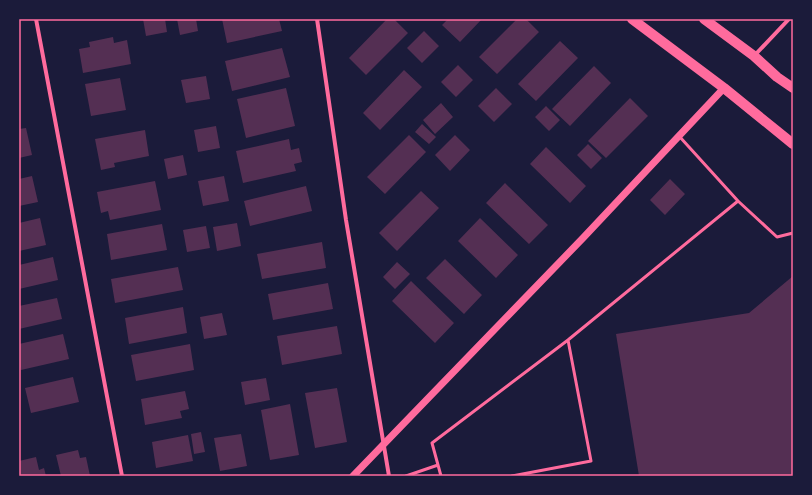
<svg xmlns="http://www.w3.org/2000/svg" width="812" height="495" font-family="Commissioner,sans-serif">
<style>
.building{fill:#542f53}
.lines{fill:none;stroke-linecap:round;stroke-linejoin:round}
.service{stroke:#ff6b9d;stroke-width:3}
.minor{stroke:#ff6b9d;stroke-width:4}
.tertiary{stroke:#ff6b9d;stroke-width:7}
.primary{stroke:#ff6b9d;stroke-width:10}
.neatline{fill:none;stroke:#ff6b9d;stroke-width:1.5}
</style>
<rect width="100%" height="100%" fill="#1b1b3a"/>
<path class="building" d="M143,19H165L167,32L146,36Z
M177,19H196L198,31L180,35Z
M222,19H279L282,31L227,43Z
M387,19H394L408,33L366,75L349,58Z
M448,19H482L460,42L442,25Z
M517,19H526L539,32L497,74L479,57Z
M424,31L439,46L422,63L407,48Z
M113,37L114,43L127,40L131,64L83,73L79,49L90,47L89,42Z
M560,41L578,58L536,101L518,84Z
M282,48L290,77L232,91L225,61Z
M458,65L473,80L456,97L441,82Z
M594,66L611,83L570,126L552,109Z
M404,70L422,87L380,130L363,113Z
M206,76L210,99L186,103L181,80Z
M120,78L126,110L91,116L85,84Z
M286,88L295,126L246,138L237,99Z
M496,88L512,104L494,122L478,106Z
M630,98L648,116L606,158L588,141Z
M441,103L453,117L435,134L423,120Z
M546,106L560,120L549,131L535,117Z
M422,124L436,137L429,144L415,132Z
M216,126L220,148L198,152L194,130Z
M26,128L32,155L19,158V129Z
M145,130L149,156L114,163L115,167L101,170L95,139Z
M409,135L426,152L385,194L367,177Z
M455,135L470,150L450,171L435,155Z
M289,139L291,150L299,148L302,162L294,164L296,171L243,183L236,151Z
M588,144L602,158L591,169L577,155Z
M546,147L586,186L570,203L530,164Z
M183,155L187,175L168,179L164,159Z
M32,176L38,202L19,206V179Z
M224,176L229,201L203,206L198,181Z
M670,179L685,194L665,215L650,200Z
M155,181L161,210L110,220L108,211L101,213L97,192Z
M505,183L548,225L529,244L486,203Z
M306,186L312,211L250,226L244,201Z
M421,191L439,208L397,251L379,233Z
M40,218L46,245L19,251V223Z
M480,218L518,255L496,278L458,241Z
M237,223L241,246L217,251L213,227Z
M162,224L167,250L111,260L107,234Z
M206,226L210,248L187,252L183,230Z
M322,242L326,268L262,279L257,254Z
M53,257L58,280L19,289V265Z
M445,259L482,295L464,314L426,278Z
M397,262L410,274L395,289L383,277Z
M178,267L183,290L115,303L111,279Z
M793,276V476H639L616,334L749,313Z
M411,281L454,323L435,343L392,301Z
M328,283L333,309L273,320L268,294Z
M57,298L62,319L19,329V306Z
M183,307L187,333L129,344L125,318Z
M222,313L227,335L204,339L200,317Z
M337,326L342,354L282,365L277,336Z
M63,334L69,359L21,370L19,363V344Z
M190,344L194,370L136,381L131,355Z
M73,377L79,402L31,413L25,388Z
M266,378L270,400L245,405L241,382Z
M337,388L347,442L315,448L305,393Z
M185,391L189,409L180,411L182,418L145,425L141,399Z
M290,404L299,455L270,460L261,410Z
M201,432L205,452L194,454L191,434Z
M241,434L247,466L220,471L214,438Z
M188,435L193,461L156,468L152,442Z
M78,450L80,458L86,457L90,476H61L56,455Z
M36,457L39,470L44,468L46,476H19V461Z"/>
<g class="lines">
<path class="service" d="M679,136L738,201L777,237L793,233
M406,476L438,465
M441,476L432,443L568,340L738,201
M512,476L591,461L568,340"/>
<path class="minor" d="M36,19L122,476
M317,19L346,220L389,476
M754,56L789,19"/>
<path class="tertiary" d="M353,476L583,238L724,88"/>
<path class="primary" d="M632,19L724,88L793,144
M704,19L754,56L777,77L793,88"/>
</g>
<rect width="812" height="495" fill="none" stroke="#1b1b3a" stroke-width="40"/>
<rect x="20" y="20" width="772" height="455" class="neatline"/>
</svg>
